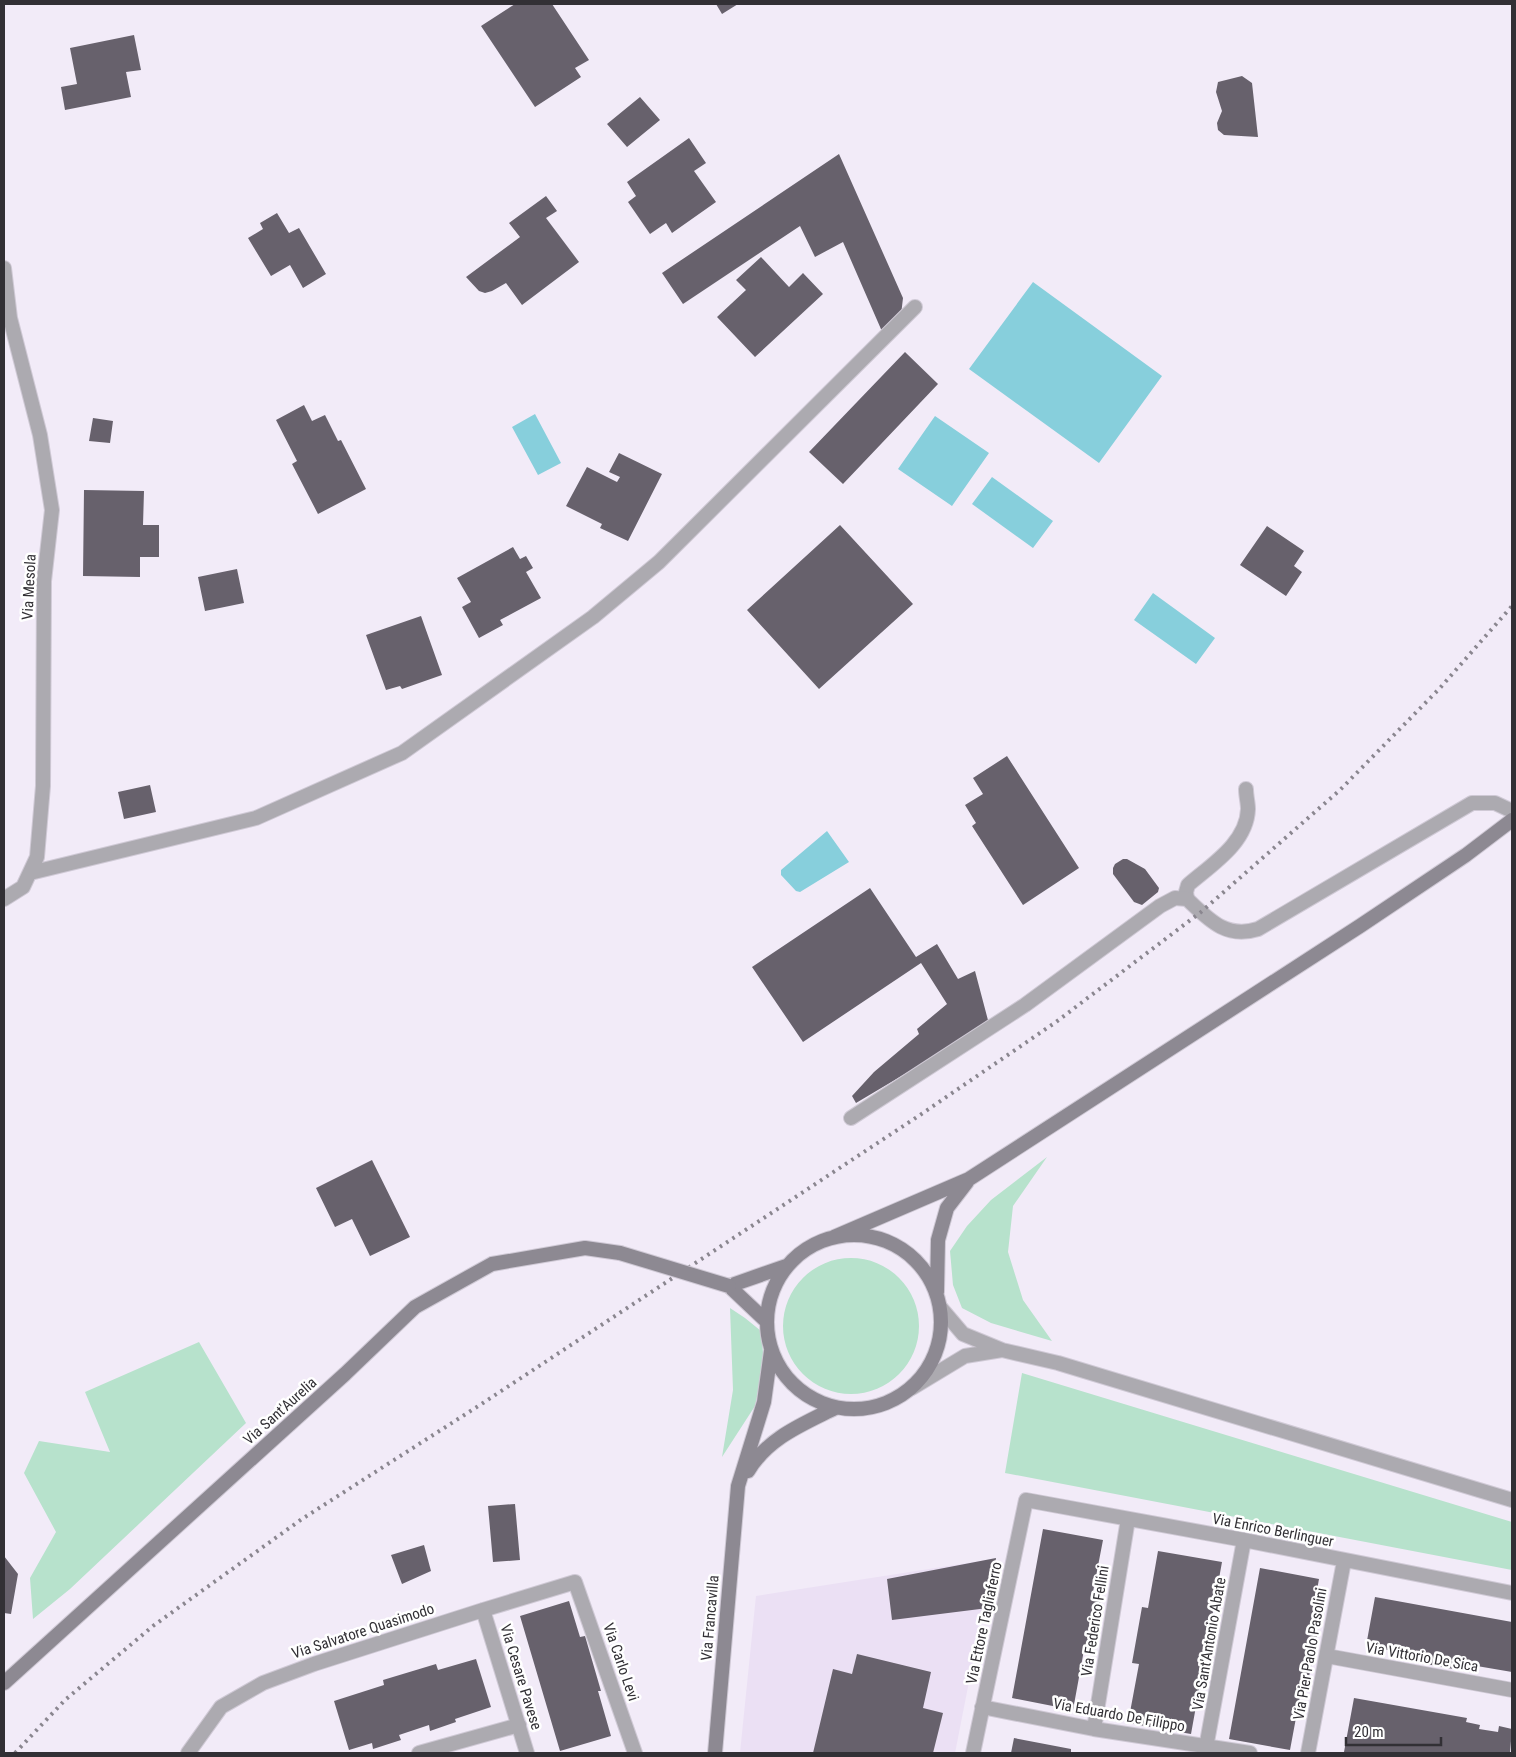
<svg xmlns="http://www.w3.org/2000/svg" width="1516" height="1757" font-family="'Roboto Condensed',sans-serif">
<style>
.built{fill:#ebe0f4}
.green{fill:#b7e2cc}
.water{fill:#87cfdc}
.building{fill:#67616c}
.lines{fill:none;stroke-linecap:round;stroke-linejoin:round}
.service-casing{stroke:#cfc9d5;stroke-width:16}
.minor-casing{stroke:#cfc9d5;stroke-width:16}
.tertiary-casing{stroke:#cfc9d5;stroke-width:16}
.secondary-casing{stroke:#cfc9d5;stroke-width:16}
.service{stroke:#acaab0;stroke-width:14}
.minor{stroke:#acaab0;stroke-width:14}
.tertiary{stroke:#acaab0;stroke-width:14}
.secondary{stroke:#8d8992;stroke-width:14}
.rail{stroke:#8a868f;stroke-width:4;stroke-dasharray:2.5 5;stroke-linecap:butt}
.secondary-bridge-casing{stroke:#cfc9d5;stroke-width:16;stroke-linecap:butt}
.secondary-bridge{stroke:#8d8992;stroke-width:14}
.labels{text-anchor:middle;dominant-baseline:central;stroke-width:5;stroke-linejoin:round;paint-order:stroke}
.street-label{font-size:15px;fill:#323035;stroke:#fff}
</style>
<rect width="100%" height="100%" fill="#f2ebf8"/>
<path class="built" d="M993,1559L955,1753H740L756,1596Z"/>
<path class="green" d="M1047,1157L1013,1206L1008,1252L1023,1300L1052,1341L991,1323L962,1308L953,1285L950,1251L967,1226L991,1200Z
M783 1326a68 68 0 1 1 136 0a68 68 0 1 1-136 0Z
M730,1308L745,1318L761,1331L764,1363L755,1406L722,1457L733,1390Z
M199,1342L246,1423L70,1589L33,1619L30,1578L56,1532L24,1473L39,1441L110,1452L85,1392Z
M1022,1373L1512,1522V1570L1005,1473Z"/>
<path class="water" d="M1033,282L1162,376L1099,463L969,369Z
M535,414L561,463L538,475L512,427Z
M935,416L989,453L952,506L898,469Z
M992,477L1053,521L1033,548L972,504Z
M1153,593L1215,638L1196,664L1134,620Z
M827,831L849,862L800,892L796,891L781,875V870Z"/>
<path class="building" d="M515,4H552L589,60L575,68L581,77L535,107L481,26Z
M716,4H738L722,14Z
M134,35L141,70L126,72L131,97L65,110L61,87L77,84L70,48Z
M1242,76L1252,83L1258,137L1224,135L1218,130L1217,123L1222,111L1216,92L1218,82Z
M640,97L660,120L627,147L607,124Z
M689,138L706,163L694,171L716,202L672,233L666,223L650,234L628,202L636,196L627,182Z
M839,154L903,298L901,315L884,336L843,242L815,257L800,226L683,304L662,273Z
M546,196L557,211L546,218L579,262L522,305L506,283L492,291L485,293L479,291L466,277L520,237L509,223Z
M277,213L289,233L299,228L326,274L303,288L290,265L271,276L248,238L263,229L260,223Z
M761,257L789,287L803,273L823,294L755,357L717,317L746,290L736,280Z
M905,352L938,384L843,484L809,452Z
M304,405L312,421L325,415L338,441L341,440L366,489L318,514L292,464L297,461L276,420Z
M93,418L113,421L110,443L89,441Z
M619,453L662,474L628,541L600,528L602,524L566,506L587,467L617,482L620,477L609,472Z
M84,490L144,491L143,525H159V557H140V577L83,576Z
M840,525L913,604L819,689L747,610Z
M1267,526L1304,551L1294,566L1302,572L1286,596L1240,565Z
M513,547L520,559L526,556L533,568L526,572L541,598L500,620L503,625L479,638L462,607L471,602L457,578Z
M237,569L244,603L205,611L198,577Z
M421,616L442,675L402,689L400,686L386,690L366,635Z
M1007,756L1079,868L1023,905L972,826L976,823L965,805L983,794L973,778Z
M150,785L156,812L124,819L118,792Z
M1123,859H1127L1145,869L1159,888L1158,892L1142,905L1134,902L1113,874V868L1115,864Z
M870,888L916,957L937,944L958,979L975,971L989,1024L856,1103L852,1096L874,1072L919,1034L917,1029L947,1004L921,963L803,1042L752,967Z
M372,1160L410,1237L370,1256L352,1219L335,1227L316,1188Z
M515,1504L520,1560L493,1562L488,1506Z
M1043,1529L1103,1540L1092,1597L1101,1599L1090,1652L1084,1650L1073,1710L1012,1698Z
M424,1545L431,1571L402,1584L391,1555Z
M1158,1551L1222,1562L1191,1734L1128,1723L1139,1664L1132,1663L1142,1607L1148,1608Z
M4,1556L18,1574L11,1614L4,1613Z
M996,1558L988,1608L892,1620L887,1579Z
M1260,1568L1319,1579L1309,1634L1317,1636L1306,1692L1301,1691L1290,1750L1229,1739Z
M1375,1597L1512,1622V1672L1471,1665L1470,1672L1415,1662L1416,1655L1366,1646Z
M569,1601L580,1637L585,1636L601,1691H598L611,1736L560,1751L520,1616Z
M857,1654L931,1672L923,1708L943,1713L933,1753H813L833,1669L852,1674Z
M476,1659L491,1707L455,1719L456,1722L430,1731L429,1725L399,1735L401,1740L373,1749L372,1743L349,1750L334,1701L384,1685L383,1680L436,1664L438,1670Z
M1354,1698L1467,1718L1466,1722L1480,1725L1479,1729L1498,1732L1499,1726L1512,1729L1510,1753L1344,1752Z
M1014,1738L1071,1749V1753H1011Z"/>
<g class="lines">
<defs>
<path id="service" d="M1187,899L1186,892L1188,885C1211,865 1247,843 1248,809C1248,803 1246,796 1246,789"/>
<path id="minor" d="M4,268L10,318L40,435L52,510L44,581L43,786L37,857L23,887L4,899
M30,873L256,818L402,753L593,617L659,562L915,307
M851,1118L1025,1005L1160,906L1175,898L1187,899C1209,920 1226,939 1258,929L1472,803H1495L1512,811
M483,1610L527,1753
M1327,1656L1512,1690
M982,1707L1094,1729L1250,1753
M1094,1729L1128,1519
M188,1753L221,1707L263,1683L314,1664L483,1610L575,1582L635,1753
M419,1753L519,1725
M973,1753L1026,1500L1244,1540L1512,1593
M1205,1753L1244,1540
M1308,1753L1344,1561"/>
<path id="tertiary" d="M940,1307L963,1334L1002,1350L1058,1363L1512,1500
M912,1388L965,1356L1002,1350"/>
<path id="secondary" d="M767 1322a87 87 0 1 1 174 0a87 87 0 1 1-174 0Z
M834,1237L969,1179L1360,926L1466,855L1512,820
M937,1292L938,1240L947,1208L967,1182
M766,1321L729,1286L786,1266
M748,1471C768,1438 801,1425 835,1408
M4,1683L345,1374L415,1307L492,1264L585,1248L620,1253
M715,1753L738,1486L764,1402L771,1351"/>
</defs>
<use href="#service" class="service-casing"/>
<use href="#minor" class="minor-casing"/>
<use href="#tertiary" class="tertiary-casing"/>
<use href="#secondary" class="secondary-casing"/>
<use href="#service" class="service"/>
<use href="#minor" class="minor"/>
<use href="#tertiary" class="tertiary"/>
<use href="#secondary" class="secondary"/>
<path class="rail" d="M15,1753L65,1700L153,1626L302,1519L483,1403L920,1115L1056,1022L1201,912L1340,790L1440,688L1512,606"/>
<defs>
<path id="secondary-bridge" d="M620,1253L729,1286"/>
</defs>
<use href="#secondary-bridge" class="secondary-bridge-casing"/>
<use href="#secondary-bridge" class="secondary-bridge"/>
</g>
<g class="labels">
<g class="street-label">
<text transform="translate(29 587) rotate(-87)">Via Mesola</text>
<text transform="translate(280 1411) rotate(-42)">Via Sant'Aurelia</text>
<text transform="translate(1273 1530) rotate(11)">Via Enrico Berlinguer</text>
<text transform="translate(710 1618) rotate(-85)">Via Francavilla</text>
<text transform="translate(1095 1621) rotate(-81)">Via Federico Fellini</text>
<text transform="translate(984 1623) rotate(-78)">Via Ettore Tagliaferro</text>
<text transform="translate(363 1631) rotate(-18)">Via Salvatore Quasimodo</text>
<text transform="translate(1209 1644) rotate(-80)">Via Sant'Antonio Abate</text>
<text transform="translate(1310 1654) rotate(-80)">Via Pier Paolo Pasolini</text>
<text transform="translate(1422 1657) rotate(10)">Via Vittorio De Sica</text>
<text transform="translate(621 1662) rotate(71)">Via Carlo Levi</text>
<text transform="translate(521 1677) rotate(73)">Via Cesare Pavese</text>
<text transform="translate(1119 1715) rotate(10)">Via Eduardo De Filippo</text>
</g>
</g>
<rect width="1516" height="1757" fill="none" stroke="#323035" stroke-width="10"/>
<path d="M1346 1737v8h95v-8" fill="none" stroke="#323035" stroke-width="2.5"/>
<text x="1354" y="1737" font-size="15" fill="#323035" stroke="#ffffff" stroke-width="4" paint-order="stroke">20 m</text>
</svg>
